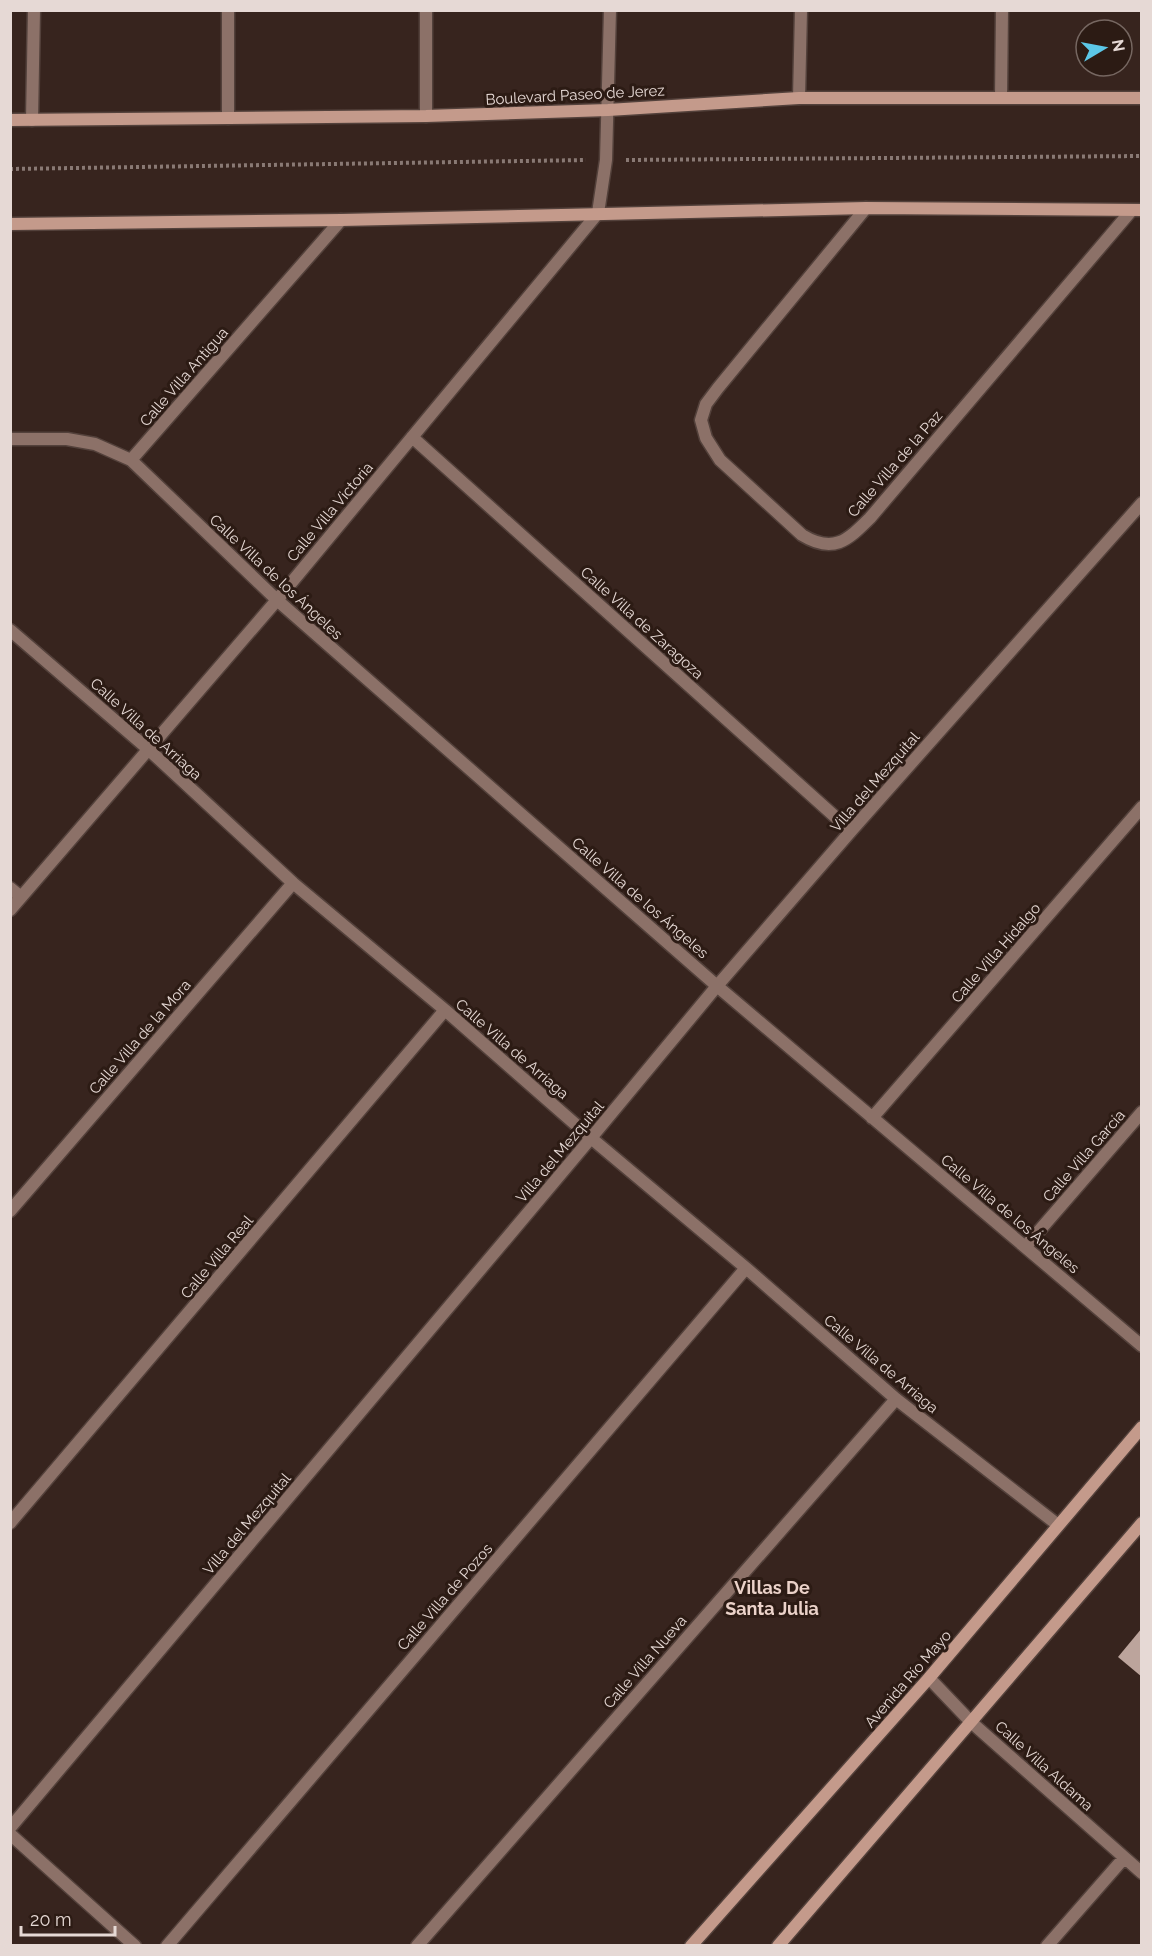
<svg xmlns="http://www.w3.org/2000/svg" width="1152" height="1956" font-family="Raleway,sans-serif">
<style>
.building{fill:#bca49c}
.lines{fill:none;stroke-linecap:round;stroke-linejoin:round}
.street-casing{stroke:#53413b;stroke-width:15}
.secondary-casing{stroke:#53413b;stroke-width:15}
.path{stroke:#897974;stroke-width:4;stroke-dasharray:3 3;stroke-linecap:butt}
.street{stroke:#8c7168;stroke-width:12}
.secondary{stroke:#c49a8b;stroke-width:12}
.labels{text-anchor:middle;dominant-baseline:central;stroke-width:6;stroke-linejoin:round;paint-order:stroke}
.street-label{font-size:15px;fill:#e6d9d5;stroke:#2c1b14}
.quarter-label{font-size:18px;font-weight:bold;fill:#ebd2c9;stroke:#2c1b14}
</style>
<rect width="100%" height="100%" fill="#37241e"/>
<path class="building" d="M1142,1628V1677L1118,1657Z"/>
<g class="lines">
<defs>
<path id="street" d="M426,10V116
M1001,97L1002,10
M799,98L801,10
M228,118V10
M32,120L34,10
M866,208L718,388L706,404L701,420L706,438L720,460L802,535C833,554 847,541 870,518L1131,211
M412,437L851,831
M10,439H67L95,444L131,460L277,600L717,986L1142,1346
M131,460L341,220
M10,630L148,749L293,883L445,1010L591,1138L746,1268L896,1399L1058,1525
M10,888L21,897
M10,910L277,600L598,213L606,160L610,10
M872,1118L1142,807
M10,1211L293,883
M1026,1246L1142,1112
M10,1523L445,1010
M929,1678L971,1722L1142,1873
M10,1828L591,1138L717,986L851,831L1142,503
M10,1834L135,1946
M167,1946L746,1268
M417,1946L896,1399
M1047,1946L1124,1858"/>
<path id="secondary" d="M10,120L426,116L608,110L799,98H1142
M10,224L341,220L866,208L1142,210
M691,1946L929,1678L1142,1427
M778,1946L1142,1523"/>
</defs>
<use href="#street" class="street-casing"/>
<use href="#secondary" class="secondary-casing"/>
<path class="path" d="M626,160L1142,156
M10,169L586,160"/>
<use href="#street" class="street"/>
<use href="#secondary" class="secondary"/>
</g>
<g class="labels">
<g class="street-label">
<text transform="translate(575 95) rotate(-3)">Boulevard Paseo de Jerez</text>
<text transform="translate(184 377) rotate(-49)">Calle Villa Antigua</text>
<text transform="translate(895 464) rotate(-49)">Calle Villa de la Paz</text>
<text transform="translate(330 512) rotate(-50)">Calle Villa Victoria</text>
<text transform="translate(276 577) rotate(43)">Calle Villa de los Ángeles</text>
<text transform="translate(642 623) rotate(42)">Calle Villa de Zaragoza</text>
<text transform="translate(146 729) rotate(42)">Calle Villa de Arriaga</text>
<text transform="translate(875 782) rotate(-49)">Villa del Mezquital</text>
<text transform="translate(640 898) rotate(41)">Calle Villa de los Ángeles</text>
<text transform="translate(996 953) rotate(-49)">Calle Villa Hidalgo</text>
<text transform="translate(140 1037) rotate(-49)">Calle Villa de la Mora</text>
<text transform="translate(512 1049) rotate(41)">Calle Villa de Arriaga</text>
<text transform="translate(560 1152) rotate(-50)">Villa del Mezquital</text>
<text transform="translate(1084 1156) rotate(-49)">Calle Villa García</text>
<text transform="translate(1010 1214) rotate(40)">Calle Villa de los Ángeles</text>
<text transform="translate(217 1257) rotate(-50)">Calle Villa Real</text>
<text transform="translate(881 1364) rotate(40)">Calle Villa de Arriaga</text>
<text transform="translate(247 1524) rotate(-50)">Villa del Mezquital</text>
<text transform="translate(445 1597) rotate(-49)">Calle Villa de Pozos</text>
<text transform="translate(645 1662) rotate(-49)">Calle Villa Nueva</text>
<text transform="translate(908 1679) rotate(-49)">Avenida Río Mayo</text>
<text transform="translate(1044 1766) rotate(42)">Calle Villa Aldama</text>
</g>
<g class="quarter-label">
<text x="772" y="1587">Villas De<tspan x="772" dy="21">Santa Julia</tspan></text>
</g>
</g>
<rect width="1152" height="1956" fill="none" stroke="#e6d9d5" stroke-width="24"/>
<g transform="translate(1104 48) rotate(80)"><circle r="28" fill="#2c1b14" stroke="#766761" stroke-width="1.5"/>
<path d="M0-4.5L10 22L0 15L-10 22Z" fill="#5cc7e7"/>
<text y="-9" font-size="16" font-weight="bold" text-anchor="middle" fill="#e6d9d5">N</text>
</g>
<path d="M21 1926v9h94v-9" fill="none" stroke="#e6d9d5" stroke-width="3"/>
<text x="30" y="1926" font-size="18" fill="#e6d9d5" stroke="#2c1b14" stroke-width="4.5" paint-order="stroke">20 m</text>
</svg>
